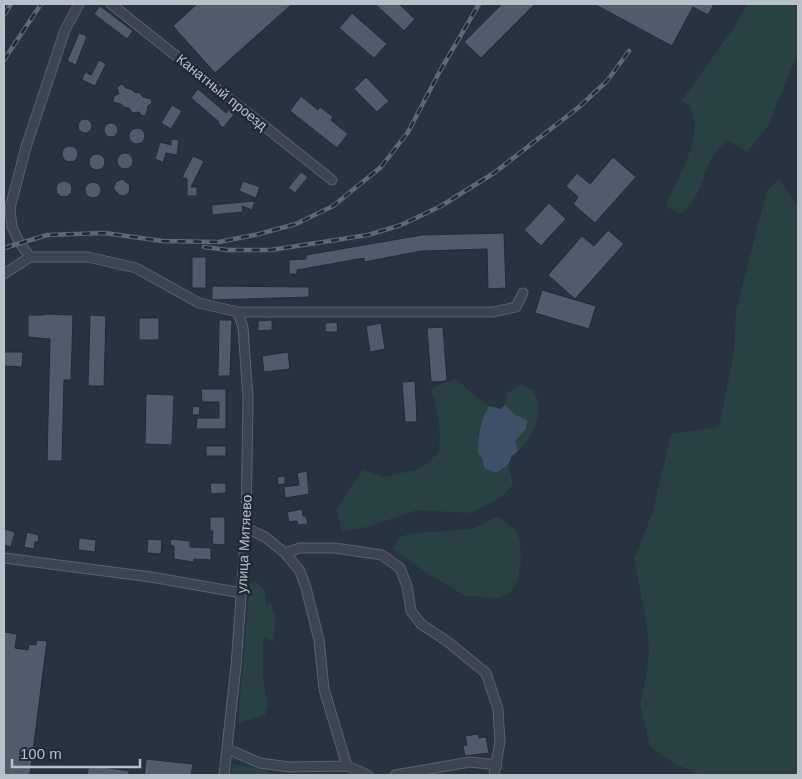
<svg xmlns="http://www.w3.org/2000/svg" width="802" height="779" font-family="Arial,sans-serif">
<style>
.green{fill:#2a4142}
.water{fill:#3e5168}
.building{fill:#505c6b;stroke:#222b37}
.lines{fill:none;stroke-linecap:round;stroke-linejoin:round}
.street-casing{stroke:#59626d;stroke-width:11}
.street{stroke:#3b4450;stroke-width:9}
.rail-casing{stroke:#5d6976;stroke-width:4.5}
.rail{stroke:#202935;stroke-width:2.5;stroke-dasharray:8;stroke-linecap:butt}
.labels{text-anchor:middle;dominant-baseline:central;stroke-width:5;stroke-linejoin:round;paint-order:stroke}
.street-label{font-size:14px;fill:#b8c0ca;stroke:#202935}
</style>
<rect width="100%" height="100%" fill="#273340"/>
<path class="green" d="M747,4H798V52L768,126L747,152L727,140C722,145 717,150 713,155C702,174 700,203 680,214L665,206C675,186 692,154 694,133C696,124 693,114 690,105L681,101L736,25Z
M779,179L797,204L798,210V775H701L675,764L650,747L640,704L647,672L649,648L646,620L634,559L653,511L671,434L719,427L734,352L736,310L767,191Z
M455,379C467,387 476,398 489,406C476,428 478,444 484,468L496,473L508,465L513,484L504,495L484,507L468,513L417,510L367,527L342,532L337,510L352,485L363,470L385,477L422,468L439,452C441,425 439,415 431,390L436,386Z
M521,385L533,390C535,395 538,400 539,405C539,421 531,441 518,451L515,441L527,420L514,414L505,405L507,393Z
M498,516L515,530L520,540L521,561L518,580L510,593L498,598L466,596L428,574L393,549L399,537C422,529 448,533 473,528C481,526 490,520 498,516Z
M255,581L265,591L266,605L271,604L275,614L274,641L263,637V680L268,705L265,715L238,723L249,591L250,584Z
M232,764L267,769L271,775H231Z"/>
<path class="water" d="M505,405L514,414L527,420L526,429L515,441L518,451L512,456L508,465L496,473L484,468L482,458L478,454C478,437 480,420 489,406L500,409Z"/>
<path class="building" d="M197,4H292L215,73L173,26Z
M375,4H399L415,19L404,31Z
M502,4H535L481,58L464,42Z
M594,4H714L708,15L693,7L672,46Z
M100,6L133,31L127,39L94,14Z
M352,13L387,44L374,58L339,28Z
M79,33L87,36L76,65L67,61Z
M99,60L106,64L95,86L82,80L85,72L91,75Z
M366,77L389,101L377,112L354,89Z
M122,84L126,88L131,89L134,92L140,93L143,97L151,99L152,103L148,106L146,115L142,116L139,112L132,113L129,108L124,107L121,104L113,102L114,96L119,94L117,87Z
M198,89L226,113L231,108L236,112L223,128L218,123L219,122L191,98Z
M301,96L318,110L320,107L333,117L331,120L348,134L337,148L290,111Z
M172,105L182,111L171,129L161,123Z
M78 126a7 7 0 1 1 14 0a7 7 0 1 1-14 0Z
M104 130a7 7 0 1 1 14 0a7 7 0 1 1-14 0Z
M129 136a8 8 0 1 1 16 0a8 8 0 1 1-16 0Z
M171,139L179,140L177,155L166,153L163,163L160,161L155,159L160,142L171,145Z
M62 154a8 8 0 1 1 16 0a8 8 0 1 1-16 0Z
M117 161a8 8 0 1 1 16 0a8 8 0 1 1-16 0Z
M89 162a8 8 0 1 1 16 0a8 8 0 1 1-16 0Z
M193,156L204,161L191,187H197V196H187V179L182,177Z
M613,157L636,177L595,223L573,204L578,197L566,186L577,173L590,184Z
M301,172L308,177L295,193L288,188Z
M122,179L130,185L129,193L123,196L119,195L114,189V184H116L114,183Z
M243,181L260,187L256,198L239,191Z
M56 189a8 8 0 1 1 16 0a8 8 0 1 1-16 0Z
M85 190a8 8 0 1 1 16 0a8 8 0 1 1-16 0Z
M255,201L252,210L242,206L243,212L212,215V205Z
M549,203L566,219L541,246L524,230Z
M608,230L624,244L575,299L548,275L582,236L594,246Z
M504,233L506,288L488,289L487,249L422,251L364,262V258L297,270V274H289V260L306,259V255L422,235Z
M192,257H206V288H192Z
M212,286L309,287V297L212,300Z
M542,290L596,306L589,329L535,313Z
M44,314L73,315L71,380H64L62,461H47L50,339L28,337V315H44Z
M90,315L106,316L104,386H88Z
M139,318H159V340H139Z
M219,320H232L230,376H218Z
M272,320V330L258,331V321Z
M337,322L338,332H325V323Z
M381,323L385,349L370,352L366,326Z
M443,327L447,381L431,382L427,328Z
M4,352H23L22,367L4,366Z
M288,352L290,369L264,372L262,356Z
M415,381L417,422H405L402,382Z
M201,389H226V429H196L197,418H219V402H202Z
M146,394L174,395L172,445L145,444Z
M193,406L200,407L199,415H192Z
M206,446H226V456H206Z
M307,471L309,494L285,498L284,487L299,485L297,473Z
M285,476V484L278,485L277,477Z
M210,483H226V493L211,494Z
M302,509L303,516H306L308,524L298,525L297,521L289,522L287,512Z
M210,517H225V545L212,544L213,531H210Z
M4,529L15,532L11,547L4,545Z
M27,532L39,535L38,542H35L34,549L24,547Z
M79,538L96,540L95,552L78,550Z
M148,539L162,540L161,554L147,553Z
M171,539L190,541V547L211,548V560L194,559V562L174,559V546L170,545Z
M4,632L17,634L15,648L28,650L29,644L36,645L37,640L47,641L30,775H4Z
M478,734L479,738L486,737L489,753L465,756L463,746L467,745L465,736Z
M146,759L193,764L191,775H144Z
M89,765L129,771V775H87Z"/>
<g class="lines">
<defs>
<path id="street" d="M111,4L332,180
M30,257H88L136,268L199,303L238,312L243,328L248,398L246,528L236,666L224,775
M30,257L19,242L12,227L10,208L26,147L65,30L79,4
M4,274L30,257
M238,312H493L516,307L523,293
M246,528L265,537L285,553L300,571L306,588L319,640L324,689L347,766
M285,553L300,548H335L382,555L400,568L407,586L411,611L421,624L448,642L486,673L498,709L500,742L494,775
M4,558L151,577L242,593
M227,749L260,763L289,767L347,766L368,775
M395,775L470,762L497,765"/>
</defs>
<use href="#street" class="street-casing"/>
<use href="#street" class="street"/>
<defs>
<path id="rail" d="M4,15L11,4
M4,60L41,4
M204,247L227,250H271L368,235L401,225L441,206L494,173L579,107L607,81L629,51
M4,248L47,235L105,233L162,241L219,242L259,234L296,224L333,206L381,167L408,132L440,71L479,4"/>
</defs>
<use href="#rail" class="rail-casing"/>
<use href="#rail" class="rail"/>
</g>
<g class="labels">
<g class="street-label">
<text transform="translate(222 92) rotate(39)">Канатный проезд</text>
<text transform="translate(244 544) rotate(-87)">улица Митяево</text>
</g>
</g>
<rect width="802" height="779" fill="none" stroke="#b8c0ca" stroke-width="10"/>
<path d="M12 759v8h128v-8" fill="none" stroke="#b8c0ca" stroke-width="2.5"/>
<text x="20" y="759" font-size="15" fill="#b8c0ca" stroke="#202935" stroke-width="4" paint-order="stroke">100 m</text>
</svg>
